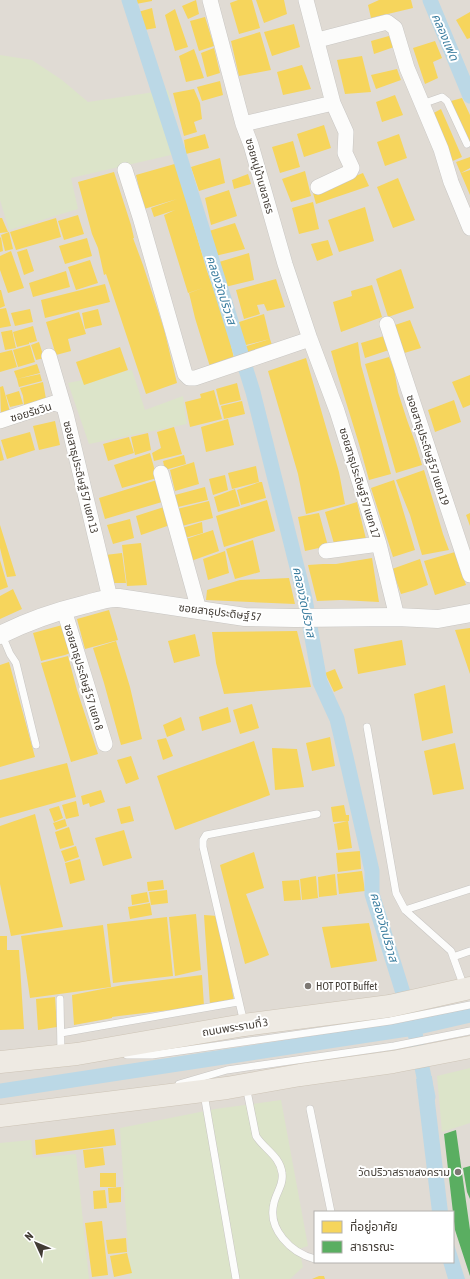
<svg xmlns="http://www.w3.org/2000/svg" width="470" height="1279" font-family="'Asap Condensed','Noto Sans Thai',sans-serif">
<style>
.residential{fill:#e0dbd4;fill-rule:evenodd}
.green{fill:#dce4c9}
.water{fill:#bbd8e6}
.homes{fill:#f6d55c}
.public{fill:#5aae61}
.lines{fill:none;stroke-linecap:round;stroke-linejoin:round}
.canal{stroke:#bbd8e6;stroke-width:15}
.service-casing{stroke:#c8c6c3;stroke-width:8}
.minor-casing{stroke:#c8c6c3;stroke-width:16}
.tertiary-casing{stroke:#c8c6c3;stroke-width:19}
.primary-casing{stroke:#cdc4b6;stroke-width:23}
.service{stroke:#fcfcfb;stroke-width:7}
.minor{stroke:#fcfcfb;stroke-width:15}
.tertiary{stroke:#fcfcfb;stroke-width:18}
.primary{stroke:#eeeae3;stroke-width:22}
.poi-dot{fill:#7d7873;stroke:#fff;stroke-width:1.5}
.labels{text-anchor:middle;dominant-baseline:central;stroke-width:4;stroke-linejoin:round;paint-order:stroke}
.street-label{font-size:11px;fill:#413b34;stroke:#fff}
.poi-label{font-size:11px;fill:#413b34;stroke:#fff;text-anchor:start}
.water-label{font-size:12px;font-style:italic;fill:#3b7d9f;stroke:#fff}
</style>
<rect width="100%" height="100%" fill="#eceae7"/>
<path class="residential" d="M0,0H470V1279H0ZM315,1212H453V1262H315Z"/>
<path class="green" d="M0,55L32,60L62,80L88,102L168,90L184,152L71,178L78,209L9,230L0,200Z
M132,370L145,410L183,396L187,424L89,444L68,383Z
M470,1068V1123L442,1132L437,1076Z
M281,1100L308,1246L299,1249L303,1267L290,1279H130L120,1128L215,1109Z
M31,1140L33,1158L76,1154L89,1279H0V1143Z"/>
<path class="water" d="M432,1076V1077L448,1212H432L416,1079Z
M453,1241L465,1279H448L443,1262H453Z"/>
<path class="homes" d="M134,0H152V1L136,4Z
M196,0L199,14L188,19L182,6Z
M238,0H252L260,28L239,34L230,3Z
M256,0H284L287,14L264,23Z
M379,0H411L413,8L371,18L368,5Z
M152,8L156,28L144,30L138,12Z
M175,9L188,47L175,51L165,15Z
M470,12V38L467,39L456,20Z
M205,17L214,46L199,51L190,21Z
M294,24L300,47L272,56L264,32Z
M260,32L271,70L239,76L231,41Z
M389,36L394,47L374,54L371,41Z
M435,41L442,58L433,62L438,78L425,84L413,48Z
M214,48L220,73L207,77L201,53Z
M194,49L204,78L186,82L179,56Z
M362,56L371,92L345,94L337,60Z
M302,65L311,89L283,95L277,72Z
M397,69L401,80L376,89L371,75Z
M220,81L223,95L202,101L197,87Z
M194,89L200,103L202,119L194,122L197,132L184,136L173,93Z
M395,95L403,115L382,122L376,102Z
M462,98L470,115V146L451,101Z
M441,109L462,157L448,163L430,115Z
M324,125L331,148L304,157L297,134Z
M205,134L209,148L186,154L184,140Z
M399,134L407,158L385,166L377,142Z
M293,141L300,167L280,173L272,147Z
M470,157V168L461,173L470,170V195L456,162Z
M220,158L225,183L199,191L191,167Z
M178,163L190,194L186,196L188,206L207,271L226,323L235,363L211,370L195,318L189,293L203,288L188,293L164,215L175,210L154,217L151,208L177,199L144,209L136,175Z
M305,171L311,196L291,202L282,179Z
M114,172L131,225L134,238H133L143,265L164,329L177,383L146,394L106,274L104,275L98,248L92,234L78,182Z
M363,173L369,186L316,204L313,193Z
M248,174L251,184L234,189L232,180Z
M398,178L415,220L393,228L377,187Z
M229,190L237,216L211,225L205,198Z
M313,202L319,229L299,234L292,208Z
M365,207L374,241L339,252L328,220Z
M78,215L84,234L64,240L58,221Z
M0,218H2L8,232L0,233Z
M56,218L61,237L16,250L10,232Z
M235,223L245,249L215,256L209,231Z
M9,232L13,249L5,251L1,235Z
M1,237L3,251L0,252V238Z
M87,238L92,256L65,264L59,246Z
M328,240L333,255L317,261L311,244Z
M27,249L34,271L24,275L17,252Z
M11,251L24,288L8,293L0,270V256Z
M249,253L254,280L225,287L219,262Z
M90,260L98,283L76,290L68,267Z
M401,269L414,308L388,317L376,279Z
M66,271L70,287L33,297L29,283Z
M276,279L285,307L267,311L264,304L257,305L260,314L244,319L236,290Z
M105,284L110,302L45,318L41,300Z
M372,285L382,317L341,332L333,302L352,296L351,291Z
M0,290H1L5,306L0,308Z
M6,308L11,326L0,328V309Z
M30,309L33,322L15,326L11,313Z
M98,309L102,325L85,329L82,313Z
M79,312L86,334L68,339L71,351L56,355L46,322Z
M264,314L270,339L242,346L236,323Z
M410,320L421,348L401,354L392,326Z
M33,326L37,341L30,343L29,342V344L17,347L13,332Z
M12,330L16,348L5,350L1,332Z
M384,336L389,350L365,358L361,343Z
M270,339L274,351L246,359L243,347Z
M39,342L44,358L36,360L31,345Z
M358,342L361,365L391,474L369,480L359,444L337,373L331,351Z
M30,345L35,362L18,367L13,350Z
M120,347L128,370L84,385L76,362Z
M12,350L17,367L0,372V353Z
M389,357L394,369L398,392L407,420L415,442L422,465L396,473L365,364Z
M306,358L339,472L345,504L306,514L298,474L268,371Z
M37,364L40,373L17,379L14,371Z
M40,374L42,381L19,387L17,379Z
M470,375V405L463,408L452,382Z
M43,382L46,399L25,412L23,396L20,388Z
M237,383L241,400L220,405L216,389Z
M3,386L10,412L1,414L0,387Z
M214,390L222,419L190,427L185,402L201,398L200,394Z
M19,391L23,404L10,407L6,395Z
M454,400L461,422L435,432L428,410Z
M242,401L245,414L224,419L221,406Z
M228,419L234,445L206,452L201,427Z
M55,421L60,445L39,450L33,426Z
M174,427L182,454L154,461L152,453L161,448L157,432Z
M30,432L35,450L7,459L1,440Z
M148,433L151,450L135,455L131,437Z
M129,437L134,453L108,461L103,444Z
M0,445L4,460L0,461Z
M150,453L157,478L122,488L114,465Z
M184,455L186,464L165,470L163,461Z
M194,462L199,484L175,491L170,470Z
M256,466L259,482L232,489L228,473Z
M424,470L443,534L449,550L422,555L410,515L396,480Z
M225,475L228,490L213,495L209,479Z
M157,480L162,502L105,519L99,498Z
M394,480L415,550L393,557L371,488Z
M260,482H262L266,498L241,505L237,490Z
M205,487L208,500L178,507L175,495Z
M235,489L240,506L218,512L214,497Z
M267,500L275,531L224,547L216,516Z
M209,501L213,518L182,526L177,509Z
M357,502L366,539L335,547L325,512Z
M167,506L173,524L141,535L136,516Z
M319,513L328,546L305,551L298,517Z
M470,513V526L466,515Z
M130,519L134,538L113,544L107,525Z
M202,522L203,533L185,538L182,528Z
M0,525L16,576L7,577L0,548Z
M213,530L219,551L191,561L186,539Z
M253,540L260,572L235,579L226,549Z
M141,543L147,585L127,586L122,545Z
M225,551L229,573L208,580L203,559Z
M455,552L466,585L435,595L424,561Z
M122,553L126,583H109L105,555Z
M372,558L379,602L341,600L317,601L308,565L323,564H336Z
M420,559L428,585L415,590L401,594L392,569Z
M0,560L8,587L0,590Z
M289,578L295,604L206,600L207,590L240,580Z
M13,589L22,609L0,619V596Z
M109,610L118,640L85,649L77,619Z
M66,624L73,652L65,655L41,661L33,633Z
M470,628V674L455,630Z
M297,631L311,687L224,694L216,663L212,632Z
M195,634L200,656L174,663L168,641Z
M402,640L406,665L358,674L354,649Z
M116,641L130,687L142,739L121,745L104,683L93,648Z
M68,656L77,690L98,754L71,762L41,663Z
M9,662L35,757L0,767V665Z
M335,669L343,688L334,692L325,673Z
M445,685L453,733L422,741L414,694Z
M252,704L259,728L240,734L233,710Z
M228,707L231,722L202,731L199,717Z
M181,717L185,730L167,737L163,725Z
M330,737L335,766L312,771L306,743Z
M166,738L173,756L163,760L157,740Z
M254,741L270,795L175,830L157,776Z
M455,743L464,789L433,795L424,751Z
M272,748L297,749L304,787L275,790Z
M131,756L139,779L126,784L117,760Z
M67,763L76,797L0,818V780Z
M101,790L105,802L90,807L89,803L83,805L81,796Z
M76,801L79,816L66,819L62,805Z
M344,805L346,815H349V821L333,822L331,807Z
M59,806L63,818L54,822L49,809Z
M130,806L134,821L121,824L117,809Z
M35,814L63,927L11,936L0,884V826Z
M65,819L67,826L56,830L53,823Z
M348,821L352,848L338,850L334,824Z
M69,827L74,845L60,849L55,832Z
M124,830L132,858L103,866L95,838Z
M76,846L79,857L65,862L61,851Z
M360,851L361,869L338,872L336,853Z
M254,852L264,888L246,894L269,955L245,964L220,865Z
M80,859L85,880L70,884L65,863Z
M362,871L365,891L339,894L337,874Z
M335,874L337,895L319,897L318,877Z
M316,876L318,898L302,900L300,879Z
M163,880L164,889L148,891L147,882Z
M299,880L301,900L284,901L282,881Z
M167,890L168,903L151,905L149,892Z
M147,892L149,902L132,905L131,895Z
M150,903L152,915L130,919L128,907Z
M196,914L201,970L175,976L169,917Z
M204,915L218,916L234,1001L210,1005Z
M167,917L173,976L113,983L107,924Z
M369,923L377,961L331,968L322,927Z
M103,925L111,987L30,998L21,936Z
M0,936H7V950H19L24,1029L0,1030Z
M202,975L204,1006L119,1016L112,1017V1018L74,1025L72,995L123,985Z
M55,997L57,1027L38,1030L36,999Z
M114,1129L116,1145L36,1155L35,1140Z
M103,1148L105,1165L85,1168L83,1150Z
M100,1173H116V1187H100Z
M121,1187V1202L109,1203L108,1188Z
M105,1190L107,1208L94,1209L93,1191Z
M102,1221L108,1275L92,1277L85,1223Z
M126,1238L127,1252L108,1254L106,1240Z
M127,1253L132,1273L114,1277L110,1256Z
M319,1276H324L325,1279H312Z"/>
<path class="public" d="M456,1130L470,1230V1276L455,1230L444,1134Z
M470,1166V1199L467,1192L463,1168Z"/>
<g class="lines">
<path class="canal" d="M129,0L178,151L253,392L305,599L320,682L337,719L346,757L372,871V894L414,1028L428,1097
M430,0L470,96
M0,1091L414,1028L470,1015"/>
<defs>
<path id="service" d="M422,104L442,97L447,101L467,144
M2,635L10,654L16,663L36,745
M367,727L396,893L405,910L451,951L464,987
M405,910L470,889
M453,957L470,951
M60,999L61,1053
M244,1023L203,847V840L206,835L317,814
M61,1033L238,1002
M127,1055H152L390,1021L470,1005
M179,1084L227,1070L394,1046L470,1031
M246,1086L256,1136C264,1149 280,1156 282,1173C284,1184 276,1193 274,1203C267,1229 291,1253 315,1259
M204,1094L236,1279
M310,1109L331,1212"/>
<path id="minor" d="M210,0L243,124L251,145L285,264L310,339L337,411L379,544L397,617
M306,0L333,103L346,132L345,153L352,168L350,172L318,187
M318,40L387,22L395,28L407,68L441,149L451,182L470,228
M243,124L333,103
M125,170L140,217L185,374L189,378H195L310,339
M387,324L470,575
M49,356L66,414L110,598
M0,421L54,403L63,406
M161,473L199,610
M326,551L379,544
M64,610L105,744"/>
<path id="tertiary" d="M0,635C26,622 54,612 83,605C95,602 107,597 119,598L245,617L295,618L397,617L438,619L470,613"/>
<path id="primary" d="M0,1062L77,1054L244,1025L390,1006L470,988
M0,1116L227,1088L300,1075L393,1062L470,1047"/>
</defs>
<use href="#service" class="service-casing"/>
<use href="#minor" class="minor-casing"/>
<use href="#tertiary" class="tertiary-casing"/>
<use href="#primary" class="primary-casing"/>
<use href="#service" class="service"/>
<use href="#minor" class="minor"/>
<use href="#tertiary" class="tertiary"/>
<use href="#primary" class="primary"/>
</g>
<g class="poi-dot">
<circle cx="308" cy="986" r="4"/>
<circle cx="458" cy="1172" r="4"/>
</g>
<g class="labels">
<g class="street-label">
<text transform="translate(260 176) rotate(74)">ซอยหมู่บ้านชลาธร</text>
<text transform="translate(31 412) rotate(-17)">ซอยรัชวิน</text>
<text transform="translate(428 450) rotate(72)">ซอยสาธุประดิษฐ์ 57 แยก 19</text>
<text transform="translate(81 477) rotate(76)">ซอยสาธุประดิษฐ์ 57 แยก 13</text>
<text transform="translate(360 483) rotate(73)">ซอยสาธุประดิษฐ์ 57 แยก 17</text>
<text transform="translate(220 612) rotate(7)">ซอยสาธุประดิษฐ์ 57</text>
<text transform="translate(84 677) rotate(73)">ซอยสาธุประดิษฐ์ 57 แยก 8</text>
<text transform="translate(235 1027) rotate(-9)">ถนนพระรามที่ 3</text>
</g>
<g class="poi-label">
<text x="316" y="986">HOT POT Buffet</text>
<text x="450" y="1172" text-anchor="end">วัดปริวาสราชสงคราม</text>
</g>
<g class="water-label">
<text transform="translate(445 37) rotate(67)">คลองแฟด</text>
<text transform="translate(221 290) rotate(72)">คลองวัดปริวาส</text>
<text transform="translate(304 602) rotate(78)">คลองวัดปริวาส</text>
<text transform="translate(384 927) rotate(74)">คลองวัดปริวาส</text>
</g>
</g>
<rect x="314" y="1211" width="140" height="52" fill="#ffffff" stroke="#b3b1ae"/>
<rect x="322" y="1221" width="20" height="12" fill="#f6d55c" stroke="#b3b1ae"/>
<text x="350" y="1231" font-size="12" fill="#413b34">ที่อยู่อาศัย</text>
<rect x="322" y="1241" width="20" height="12" fill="#5aae61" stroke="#b3b1ae"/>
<text x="350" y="1251" font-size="12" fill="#413b34">สาธารณะ</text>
<g transform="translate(36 1243) rotate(314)" stroke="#ffffff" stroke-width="3" paint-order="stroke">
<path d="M0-3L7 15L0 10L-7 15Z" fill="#413b34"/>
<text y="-6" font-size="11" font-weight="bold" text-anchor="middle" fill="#413b34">N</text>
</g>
</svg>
